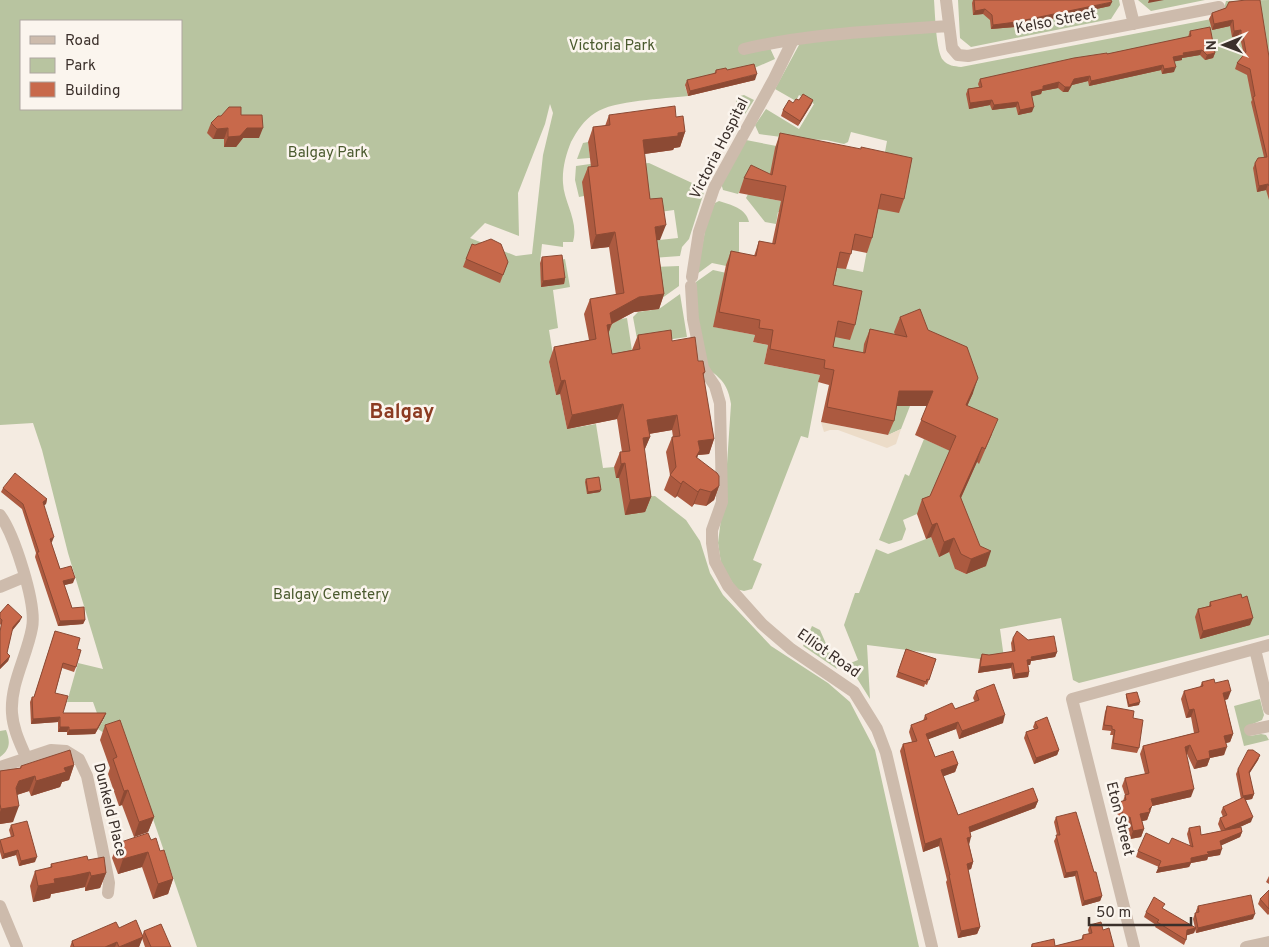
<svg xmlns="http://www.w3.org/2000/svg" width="1269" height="947" font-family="Overpass,sans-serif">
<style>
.green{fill:#b8c4a0;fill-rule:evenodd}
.plaza{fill:#ecdcc8}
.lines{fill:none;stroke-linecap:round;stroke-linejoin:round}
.minor{stroke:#cdbbac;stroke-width:12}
.tertiary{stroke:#cdbbac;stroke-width:12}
.wall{fill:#ac5a40}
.shaded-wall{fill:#8c4a34}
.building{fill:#c8694b;stroke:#8c4a34}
.labels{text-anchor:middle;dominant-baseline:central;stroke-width:5;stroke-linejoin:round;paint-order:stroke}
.street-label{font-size:15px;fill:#3b302b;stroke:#fbf5ee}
.park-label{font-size:15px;fill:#4a5a2e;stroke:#fbf5ee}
.district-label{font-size:20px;font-weight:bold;fill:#8c3b22;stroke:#fbf5ee}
</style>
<rect width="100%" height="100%" fill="#f4ebe1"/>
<path class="green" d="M0,0H934C935,12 936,52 943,60C948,66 954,66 961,67L1222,17L1226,1L1269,0V635L1079,683L1073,680L1061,618L1000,629L1004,658L988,660L867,645L870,699L848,664L858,660L844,625L855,593H859L876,549L888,554L931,537L939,556L949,552L957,565L955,569L966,574L955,511L977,462L979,463L912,378L833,363L803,271L838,267L863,272L887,141L851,132L848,142L844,144L826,140L797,139L759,134L755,125L766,109L799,129L814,104L799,95L796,101L775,89L799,45L770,48L775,59L752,69L685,86L688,96C664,99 614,100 595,113C584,120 577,131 571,142C566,154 562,169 563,183C564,203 579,221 573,242H563V247L542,244L540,263L542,287L563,284L560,260L565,259L570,287L553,290L558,328L549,330L554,361L549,362L556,395L560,394L567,429L596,424L603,468L614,467L619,478L643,497L655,496L686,520L700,541L710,573L723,595L771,646L828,683L850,702L875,750L919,947H197L120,723L104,733L98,729L104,719L98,716L93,702H67L78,663L103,669L68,553L42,450L33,423L0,425ZM21,21H181V109H21ZM550,104L553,113L543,155L532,254L516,256L470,238L485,223L519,236L518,193L545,124Z
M958,0H1119L1120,5L1111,19L971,47L960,38Z
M1138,0H1205L1151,11Z
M744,95L754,100L745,114L736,110V97Z
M746,140L792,149L765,198L781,201L792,214L778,212L776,224L765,222L746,198L753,184L746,180L738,194L723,190L721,183Z
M588,142L590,158L577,159L583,143Z
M597,163L584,196L579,197L575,180L576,166Z
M649,163L705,189L689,239L682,247L680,256L652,258L650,241L678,238L674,210L645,214L638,164Z
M719,201C731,205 746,208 749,222H739V251L736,268L712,263L697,274L707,220L715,203Z
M679,266V286L658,301L654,267Z
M713,270L749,278L714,327L755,335L753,342L768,345L764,364L820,375L808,438L801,436L753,560L762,564L752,589L744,591L736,589L721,563L718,543L726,479L731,404C728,385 722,379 707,368L698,319L696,282Z
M680,294L687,337L638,344L633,317L638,312L659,309Z
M627,318L634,364L607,369L608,326L620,319Z
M897,389L910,402V406L901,429L888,435Z
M924,439L951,451L924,511L903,520L906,529L902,540L889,544L879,540L905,474L909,476Z
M812,626L820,630L837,669L803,646Z
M1260,699L1264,715L1262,720L1248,726L1250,736L1261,734L1266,735L1269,740L1244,746L1234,706Z
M6,730C10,741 11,749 0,757V731Z"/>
<path class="plaza" d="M821,422L888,435L901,429L896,444L887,448L838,430H830L824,432Z"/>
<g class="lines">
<path class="minor" d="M946,0L952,48L958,55L968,56L1219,7
M1128,0L1134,24
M744,49C811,33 880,31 948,26
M692,277L699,232L714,188L774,79L793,40
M691,286L693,319L703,368L715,386L720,403L722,502L712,530V543L715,562L728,586L762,624L791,649L854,692L877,729L886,753L932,947
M0,515C14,534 37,604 32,628C27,656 10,684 12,713C13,729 20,743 26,757
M0,587L24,577
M1255,649L1269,709
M1250,730L1269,726
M0,767L51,750L66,751L79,759L87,776L102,847L109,883L108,893
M1134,947L1072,699L1269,645
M1246,947L1269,942"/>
<path class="tertiary" d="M0,906L17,947"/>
</g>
<path class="wall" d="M973,0L1023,1L1110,6L1023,25L1022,27L1016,28L1015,27L991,29L990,20L983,14L973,15L972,3Z
M1226,8L1269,57V200L1266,190L1257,192L1253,168L1255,163L1264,157L1251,102L1252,100L1247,75L1235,69L1237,63L1244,55L1241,42H1239L1238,36L1232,37L1230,26L1212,30L1209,19L1212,13Z
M1190,31L1215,53L1213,58L1205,60L1200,55L1182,58V60L1174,61V72L1162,74L1161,70L1089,86L1088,81L1072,85L1068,92H1063L1058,88L1042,91L1041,94L1032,96V112L1018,115L1016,107L992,110L990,105L969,109L966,94L968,89L979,87L978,84L980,79L1107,54L1188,37Z
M716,70L755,80L688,96L685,85L687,80L714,74Z
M813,100L811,105L798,126L781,116L783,110L793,103Z
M241,115L259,138H243L236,147H224V139H213L207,133L211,123Z
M609,115L676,117L685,132L680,147L674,148L673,150L644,154L650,199L660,240H657L664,294L659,309L634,312L612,324L608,334L612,354L632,350L638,335L672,341L698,361L705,372L703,376L714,439L709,454L698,455L697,458L719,486L714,500L706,506L694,504L692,507L677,496L675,498L664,490L670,475L666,452L672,437H673L672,430L649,434L650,437L644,451L651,497L645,512L625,515L619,478H616L614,467L620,452H622L617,419L567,429L560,394L556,395L549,362L554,347L589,340L584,314L590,299L616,295L609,247L591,249L582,182L588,167H591L588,142L593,127L605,126Z
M780,133L904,199L899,213L878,209L872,238L867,253L852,250L846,269L837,268L833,285L855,325L850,340L835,337L833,347L863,353L864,344L870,329L895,335L894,332L900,317L928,330L973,393L967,406L992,434L979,464L977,462L961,498L986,566L966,574L955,569L949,552L939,557L931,537L926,539L917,514L922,499L930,496L950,451L915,435L927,406H897L894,421L888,435L821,422L829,385L818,382L820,375L764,364L768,345L753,342L755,335L713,327L726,265L731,251L754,256L759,241L772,244L781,201L739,193L744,178L770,174L775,148Z
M542,257L565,278L564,284L541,287L540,263Z
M466,259L508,262L500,283L463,267Z
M586,479L600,492L587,494L585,482Z
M3,488L47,499L46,504L44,505L52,542L51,543L60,569L73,583L64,585L72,608L85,620L83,624L58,626L35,557L36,553L22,509L1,492Z
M1210,602L1250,625L1200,639L1195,617L1198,609L1209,606Z
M0,613L20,621L12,630L7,653L10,656L8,661L0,669L1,625L0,624Z
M55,631L77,649L76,667L74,672L62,668L55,693L63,713L104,718L95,734L67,735V732H58V722L31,724L30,702L32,697H34Z
M1013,638L1028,640L1057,652L1055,657L1031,661L1030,665H1028L1029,672L1028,677L1013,679L1011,668L978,673L980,659L982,654L989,655L1012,652L1011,643Z
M906,649L936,659L927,685L925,684L924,687L896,677Z
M1202,682L1215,683L1228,699L1225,700L1233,734L1230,742L1226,743L1224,755L1210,758L1207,766L1194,769L1187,754H1186L1191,797L1152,806L1147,820L1142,821L1144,829L1141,837L1130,839L1127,825L1121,826L1116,810L1119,802L1123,801L1125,795L1122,786L1125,778L1145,774L1140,754L1143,746L1194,733L1191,717L1186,718L1181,699L1184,691L1200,687Z
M976,691L1003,723L959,739L956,729L928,739L935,757L958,764L955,772L943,776L958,815L1038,801L1035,808L970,832L969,844L973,862L971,869L968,870L980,927L977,934L958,938L946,882L947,880L939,846L923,852L900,751L903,744L912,742L909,732L911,725L923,721L925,715L955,709L975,702L973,698Z
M1126,694L1139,705L1128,707L1126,697Z
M1107,706L1133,718L1139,748L1137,753L1111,749L1113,735H1110L1111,731L1102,730L1105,712Z
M1035,722L1059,750L1057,755L1034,764L1024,738L1026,732L1034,729L1033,727Z
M105,725L154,817L148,832L134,837L122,805L119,806L108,774L110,768L100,740Z
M1260,755L1258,760L1249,774L1254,794L1252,799L1246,800L1251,822L1239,827L1242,832L1240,837L1221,845L1220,855L1208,857L1207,860L1191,863L1189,867L1156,873L1159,867L1136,857L1138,851L1169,844L1190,846L1187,834L1189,828L1201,835L1221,831L1218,824L1220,818L1223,817L1221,812L1223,807L1241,799L1236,774L1238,769Z
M74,765L69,780L62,782L60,787L31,796L29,791L17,795L13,822L0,824V771L20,768L21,766Z
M1056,817L1094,872L1102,896L1100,901L1082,906L1075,876L1064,878L1054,841L1057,835L1054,822Z
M11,825L35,862L19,866L16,855L2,859L0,852V841L11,837L9,830Z
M118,843L160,851L173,879L168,894L153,899L142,867L118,874L112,858Z
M88,860L106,873L100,888L85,891V887L67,891L51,894L50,898L33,902L30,886L35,871L50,868L51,864Z
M1269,876V884L1266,882Z
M1269,890V914L1268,915L1258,904L1260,899Z
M1198,906L1253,919L1196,933L1195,929L1194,933L1187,935L1186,940L1184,945L1155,927L1156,925L1144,917L1146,912L1163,909L1195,928L1193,919L1195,913H1196V911Z
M1090,925L1103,930L1114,947H1031L1032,944L1055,946L1081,940L1083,935L1089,934L1088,930Z
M119,928L142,936L144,931L171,947H145L142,938L139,947H70L72,941Z"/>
<path class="shaded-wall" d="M1149,0H1164L1148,3Z
M1112,2L1110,6L1023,25L1022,27L1016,28L1018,24L1025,20Z
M985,9L983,14L973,15L975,11Z
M1233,20L1230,26L1212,30L1214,24Z
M1016,22L1015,27L991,29L993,25Z
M1241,30L1238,36L1232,37L1234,31Z
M1241,36H1243L1241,42H1239Z
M1202,50L1200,55L1182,58V60L1172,62L1173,57L1183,53Z
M1215,53L1213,58L1205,60L1207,55Z
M1163,65L1161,70L1089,86L1091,81Z
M1176,67L1174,72L1162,74L1164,69Z
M757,74L755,80L688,96L690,91Z
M1090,76L1088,81L1072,85L1068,92H1063L1065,87L1074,79Z
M1059,82L1058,88L1042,91L1041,94L1029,97L1031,92L1043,86Z
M813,100L811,105L798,126L800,121Z
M992,100L990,105L969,109L970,103Z
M1018,102L1016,107L992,110L994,105Z
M1034,107L1032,112L1018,115L1020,110Z
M228,128L224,139H213L217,129Z
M247,128H263L259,138H243L236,147H224L228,137Z
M685,132L680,147L674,148L673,150L637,155L643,140Z
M1268,184L1266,190L1257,192L1259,186Z
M666,225L660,240L650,241L655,227Z
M615,232L609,247L591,249L596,235Z
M565,278L564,284L541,287L543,281Z
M664,294L659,309L634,312L611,324L607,339L601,340L610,313L639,297Z
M978,378L973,393L961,420L966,405Z
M565,380L560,394L556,395L561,381Z
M899,391H933L928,406H894Z
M623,404L617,419L567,429L572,415Z
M677,415L672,430L642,435L647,420Z
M650,437L644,451L643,438Z
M714,439L709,454L698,455L694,465L698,441Z
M982,447L977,462L955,511L960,496Z
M625,463L619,478H616L621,464Z
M683,481L677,496L675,498L681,484Z
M719,486L714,500L706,506L711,492Z
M700,489L694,504L692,507L698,492Z
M601,490L600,492L587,494L588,492Z
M651,497L645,512L625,515L630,500Z
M47,499L46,504L41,507L43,502Z
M937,523L931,537L926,539L932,525Z
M54,537L52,542L48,544L50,539Z
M954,538L949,552L939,557L944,542Z
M991,551L986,566L966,574L971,559Z
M75,578L73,583L61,586L63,581Z
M22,617L20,621L12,631L13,627Z
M1253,618L1250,625L1200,639L1203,631Z
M85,620L83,624L58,626L60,621Z
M1057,652L1055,657L1031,661L1030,665H1026L1027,660L1031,657Z
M10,656L8,661L0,669V666Z
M1013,663L1011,668L978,673L980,667Z
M1029,672L1028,677L1013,679L1015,674Z
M1231,691L1228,699L1220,701L1223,693Z
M1140,702L1139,705L1128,707L1129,705Z
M1194,709L1191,717L1186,718L1189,710Z
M106,713L104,718L95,734L67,735L69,730Z
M1005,715L1003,723L959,739L962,731Z
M60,717L58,722L31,724L33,719Z
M958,722L956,729L924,741L926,734Z
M60,727H69L67,732H58Z
M1233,734L1230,742L1222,744L1224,736Z
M1190,745L1187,754L1182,755L1185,747Z
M1227,747L1224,755L1210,758L1207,766L1194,769L1197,761L1209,751Z
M1059,750L1057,755L1034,764L1036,758Z
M1260,755L1258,760L1247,777L1249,772Z
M958,764L955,772L939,778L941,770Z
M74,765L69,780L62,782L60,787L31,796L36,781L64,768Z
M35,776L29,791L13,796L19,781Z
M1194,789L1191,797L1152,806L1147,820L1138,822L1140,814L1151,799Z
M128,790L122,805L119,806L124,791Z
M1254,794L1252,799L1241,801L1243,796Z
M1038,801L1035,808L966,834L969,827Z
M19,806L13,822L0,824V812L1,809Z
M154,817L148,832L134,837L139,822Z
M1130,817L1127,825L1121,826L1124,818Z
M1253,817L1251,822L1223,835L1225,829Z
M1144,829L1141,837L1130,839L1133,831Z
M1242,832L1240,837L1218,847L1220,841Z
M971,837L969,845L967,838Z
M941,838L939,846L923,852L925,844Z
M1222,849L1220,855L1208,857L1207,860L1191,863L1189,867L1156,873L1158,868L1207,852Z
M18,850L16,855L2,859L4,854Z
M148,852L142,867L118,874L123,859Z
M37,857L35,862L19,866L21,861Z
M973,862L971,869L964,871L967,864Z
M1077,871L1075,876L1064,878L1066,873Z
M90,872L85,887L51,894L50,898L33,902L38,886L54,879Z
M106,873L100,888L85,891L91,876Z
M173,879L168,894L153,899L158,884Z
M1102,896L1100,901L1082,906L1084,901Z
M1255,914L1253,919L1196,933L1198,928Z
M980,927L977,934L958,938L961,931Z
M1196,928L1194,933L1185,936L1187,930Z
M143,937L139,947H119Z
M117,942L115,947H105Z"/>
<path class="building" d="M974,0H1111L1112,2L1025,20L1023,23L1018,24L1016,22L993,25L992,15L985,9L975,11Z
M1246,0H1260L1269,57V186L1268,184L1259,186L1255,163L1258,158L1267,157L1253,97L1255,96L1250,69L1237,63L1246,52L1243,36H1241V30L1234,31L1233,20L1214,24L1212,13L1226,8L1229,2Z
M1210,27L1215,53L1207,55L1202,50L1183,53L1184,55L1173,57L1176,67L1164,69L1163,65L1091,81L1090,76L1074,79L1070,87H1065L1059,82L1043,86V89L1031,92L1034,107L1020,110L1018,102L994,105L992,100L970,103L968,89L982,87L980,79L1074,58L1107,53V54L1191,36L1190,31Z
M754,64L757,74L690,91L687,80L716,73V70L726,68L727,70Z
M803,94L813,100L800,121L783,110L789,100L793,103L796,99L799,100Z
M675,106L676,117L683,116L685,132L678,133V136L643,140L650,199L662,198L666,225L655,227L664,294L639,297L610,313L612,324L607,325L612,354L640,349L638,335L671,330L672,341L695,337L698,361H703L705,372L703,373L714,439L698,441L700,450L696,457L717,473L719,476V486L711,492L700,489L698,492L683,481L681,484L670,475L676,467L672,437L680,436L677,415L647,420L650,437L643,438L651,497L630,500L625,463L621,464L620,452L630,451L623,404L572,415L565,380L561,381L554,347L596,339L590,299L624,293L615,232L596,235L588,167L598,166L593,127L610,125L609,115Z
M229,107H241V115H262L263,128H247L240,136L228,137V128L217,129L211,123L218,116H221Z
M780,133L861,149V147L912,158L904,199L881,194L872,238L855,234L851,254L840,252L833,285L862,291L855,325L838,321L833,347L865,353L870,329L907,337L900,317L920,309L928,330L967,347L978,378L966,405L998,419L985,449L982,447L960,496L980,546L991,551L971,559L961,554L954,538L944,542L937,523L932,525L922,499L930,496L956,436L921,420L933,391H899L894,421L827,407L834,370L824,368L825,360L770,349L773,330L759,328L760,320L719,312L731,251L756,256L759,241L775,244L786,186L744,178L751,165L772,175Z
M491,239L501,244L508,262L503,275L466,259L472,244L475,245Z
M562,255L565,278L543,281L542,257Z
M15,473L47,499L43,502L54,537L50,539L60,569L71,566L75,578L63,581L72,608L84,607L85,620L60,621L37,552H39L23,504L3,488Z
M599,477L601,490L588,492L586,479Z
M1241,594L1242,598L1247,596L1253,618L1203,631L1198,609L1211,606L1210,602Z
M8,604L22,617L13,627L7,653L10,656L0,666V632L2,620L0,618V613Z
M55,631L80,638L77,649L81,650L76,667L63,663L55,693L68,696L63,713H106L97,729L69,730V727H60V717L33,719L32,697H34Z
M1017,631L1028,640L1054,636L1057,652L1031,657L1032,659L1027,660L1029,672L1015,674L1013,663L980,667L982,654L989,655L1015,651L1013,638Z
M906,649L936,659L929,680L927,679L926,682L898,672Z
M1214,679L1215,683L1228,680L1231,691L1223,693L1233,734L1224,736L1227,747L1209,751L1210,758L1197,761L1190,745L1185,747L1194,789L1151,799L1153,805L1149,809L1150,812L1140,814L1144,829L1133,831L1130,817L1124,818L1119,802L1126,800L1125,795L1129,794L1125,778L1149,773L1143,746L1199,732L1194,709L1189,710L1184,691L1203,686L1202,682Z
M994,684L1005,715L962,731L958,722L926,734L935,757L953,751L958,764L941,770L958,815L1033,788L1038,801L969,827L971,837L967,838L973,862L967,864L980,927L961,931L949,875H950L941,838L925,844L903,744L917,741L911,725L927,719L925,715L952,703L955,709L979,700L976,691Z
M1137,692L1140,702L1129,705L1126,694Z
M1107,706L1134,711L1133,718L1143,720L1139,748L1113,743L1115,730L1112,729V726L1104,725Z
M1047,717L1059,750L1036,758L1026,732L1038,728L1035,722Z
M120,720L154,817L139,822L128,790L124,791L113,759L117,757L105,725Z
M70,750L74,765L64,768L66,772L36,781L35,776L19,781L16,788L19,806L1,809L0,804V771L21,768V766Z
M1248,750H1253L1260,755L1249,772L1254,794L1243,796L1238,769Z
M1244,797L1253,817L1225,829L1220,818L1227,815L1223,807Z
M1076,812L1094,872H1096L1102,896L1084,901L1077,871L1066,873L1056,835H1060L1056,817Z
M27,821L37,857L21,861L18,850L4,854L0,840L14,836L11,825Z
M1200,826L1201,835L1241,827L1242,832L1220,841L1222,849L1207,852L1209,854L1191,858V862L1158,868L1161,861L1138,851L1146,833L1169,844L1172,838L1193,847L1189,828Z
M148,833L151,840L156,838L160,851L164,850L173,879L158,884L148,852L123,859L118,843Z
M87,856L88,860L104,857L106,873L91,876L90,872L72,876L54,879L55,883L38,886L35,871L52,867L51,864Z
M1269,890V909L1260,899Z
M1251,895L1255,914L1198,928L1195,913L1199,912L1198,906Z
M1154,897L1165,904L1162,908L1196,928L1187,930L1186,940L1157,922L1159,920L1146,912Z
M136,920L143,937L119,947L117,942L105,947H74L72,941L116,922L119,928Z
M1101,922L1103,930L1109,928L1114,947H1031H1032V944L1054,939L1055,946L1083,939V935L1092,933L1090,925Z
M161,924L171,947H151L144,931Z"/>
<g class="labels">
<g class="street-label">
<text transform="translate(1056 22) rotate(-11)">Kelso Street</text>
<text transform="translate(720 149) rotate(-63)">Victoria Hospital</text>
<text transform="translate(828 654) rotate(35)">Elliot Road</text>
<text transform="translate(109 810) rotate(76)">Dunkeld Place</text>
<text transform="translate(1119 819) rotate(76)">Eton Street</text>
</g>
<g class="park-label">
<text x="612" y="46">Victoria Park</text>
<text x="328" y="153">Balgay Park</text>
<text x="331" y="595">Balgay Cemetery</text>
</g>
<g class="district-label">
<text x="402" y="413">Balgay</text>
</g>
</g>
<rect x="20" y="20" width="162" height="90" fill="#fbf5ee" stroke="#aea6a0"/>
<rect x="30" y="36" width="25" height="8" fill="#cdbbac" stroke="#aea6a0"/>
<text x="65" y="45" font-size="15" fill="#3b302b">Road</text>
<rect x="30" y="58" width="25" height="15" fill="#b8c4a0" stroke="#aea6a0"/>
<text x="65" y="70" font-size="15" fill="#3b302b">Park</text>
<rect x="30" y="82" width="25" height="15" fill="#c8694b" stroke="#aea6a0"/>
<text x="65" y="95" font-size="15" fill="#3b302b">Building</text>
<g transform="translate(1224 45) rotate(269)" stroke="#fbf5ee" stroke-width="4" paint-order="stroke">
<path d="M0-4L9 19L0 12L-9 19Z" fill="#3b302b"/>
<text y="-8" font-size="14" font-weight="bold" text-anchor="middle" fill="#3b302b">N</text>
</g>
<path d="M1089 917v8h102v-8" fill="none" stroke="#3b302b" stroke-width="2.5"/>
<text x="1096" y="917" font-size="15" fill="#3b302b" stroke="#fbf5ee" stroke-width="4" paint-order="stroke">50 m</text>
</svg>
